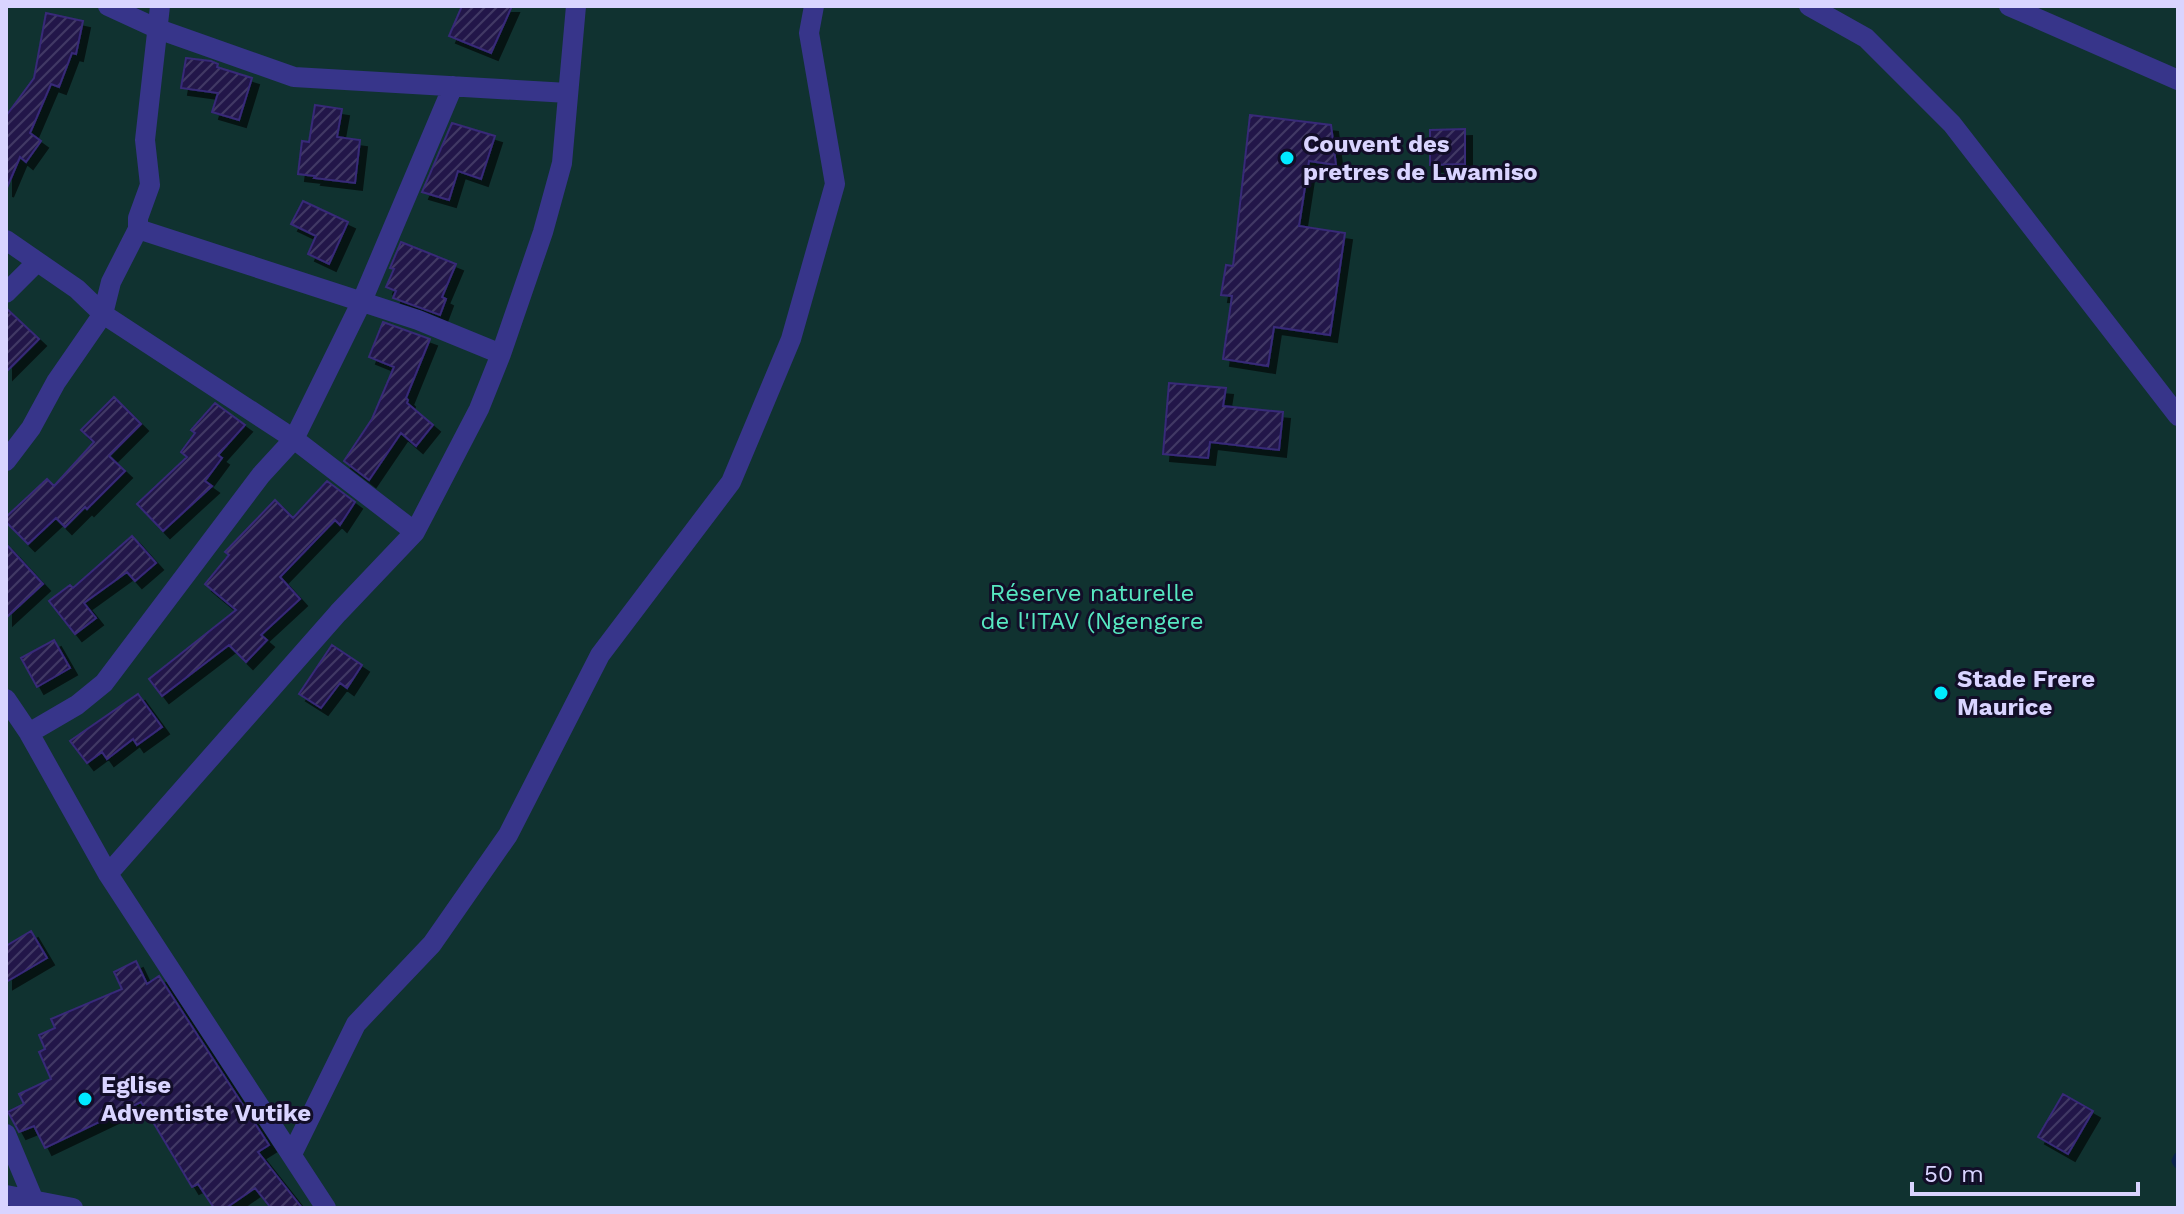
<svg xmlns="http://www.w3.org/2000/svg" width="2184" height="1214" font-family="'Work Sans',sans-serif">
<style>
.park{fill:#103230}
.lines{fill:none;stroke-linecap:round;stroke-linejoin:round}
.stream{stroke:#08224c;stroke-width:9}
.building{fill:url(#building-hatch);stroke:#372978;stroke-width:2;filter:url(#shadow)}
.street{stroke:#37358a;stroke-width:20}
.poi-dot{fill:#00eaff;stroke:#120e28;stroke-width:3}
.labels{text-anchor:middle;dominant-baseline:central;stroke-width:6;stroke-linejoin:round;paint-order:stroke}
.poi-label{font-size:24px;font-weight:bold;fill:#d9d4ff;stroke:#120e28;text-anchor:start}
.park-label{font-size:24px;fill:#57e8c1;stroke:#120e28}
</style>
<defs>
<pattern id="building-hatch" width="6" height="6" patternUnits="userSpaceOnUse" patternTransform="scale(2)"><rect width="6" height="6" fill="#22184a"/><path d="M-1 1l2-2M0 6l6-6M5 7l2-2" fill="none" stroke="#423965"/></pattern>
<filter id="shadow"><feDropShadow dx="7" dy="7" stdDeviation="0" flood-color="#0009"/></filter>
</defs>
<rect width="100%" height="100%" fill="#120e28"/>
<path class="park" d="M6,6H2178V1208H6Z"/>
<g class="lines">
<path class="stream" d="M2178,1157L2176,1161L2178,1164"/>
</g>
<path class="building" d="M462,6H512L491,53L449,36Z
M46,13L83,21L76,54L72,53L59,87L51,84L30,133L41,141L26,162L20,157L6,190V116L34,78Z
M186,58L211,61L218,64L217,67L252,78L239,120L212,112L218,93L181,88Z
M315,105L342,109L337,137L360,140L355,183L314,178L315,176L298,174L302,141L309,142Z
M1250,115L1331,125L1336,165L1309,161L1299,226L1345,233L1330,335L1274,327L1268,366L1223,359L1232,296L1221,295L1226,265L1233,266Z
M452,123L495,136L481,179L458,171L449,200L422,192Z
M1465,129V164L1430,165V130Z
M303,201L348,222L329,264L308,254L316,236L291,224Z
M401,242L456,264L442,297L446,299L440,315L393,298L396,291L386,287L394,269L390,268Z
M6,308L39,339L6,372Z
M383,322L430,339L406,398L408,400L407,403L433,425L416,446L401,433L369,480L344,461L372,419L394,367L369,357Z
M1169,383L1226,388L1223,406L1283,412L1279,450L1210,442L1208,458L1163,454Z
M114,397L141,424L109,456L125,471L87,509L85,507L65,527L56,518L28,544L6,522V517L47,479L54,486L94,442L81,430Z
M215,403L245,425L218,455L222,458L205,481L212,486L163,531L137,504L187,457L181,452L195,433L191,430Z
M327,481L355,502L340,525L335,520L280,577L300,599L261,635L267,640L246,662L229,645L162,696L149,679L236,610L205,584L229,555L225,552L275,500L293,518Z
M132,536L156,563L135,581L127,572L84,603L96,618L75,634L49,601L70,585L73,588Z
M6,544L43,584L6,618Z
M54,640L70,668L37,687L21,658Z
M332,645L362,665L347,688L340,683L321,708L299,694Z
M138,694L162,727L137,745L133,739L107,759L102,752L87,763L70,741Z
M31,931L47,958L6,982V946Z
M136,961L147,984L159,976L269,1145L258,1152L302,1208H271L255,1188L226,1208H214L198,1184L192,1187L141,1102L45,1148L34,1126L19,1132L8,1112L24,1104L19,1094L51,1079L39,1052L45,1049L39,1035L55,1028L51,1019L122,989L114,972Z
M2063,1094L2093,1111L2068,1154L2038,1137Z"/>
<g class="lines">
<path class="street" d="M108,6L158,29L294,77L568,93
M1809,6L1866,38L1952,124L2178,416
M2009,6L2178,80
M138,229L418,320L501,354
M6,240L77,289L103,314L294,439L415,532
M6,293L37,262
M6,461L31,428L56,382L103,314L111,282L138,229V218L150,185L145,140L160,6
M6,699L29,733L108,874L326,1208
M29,733L77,705L104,683L261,475L294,439L362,301L453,86
M108,874L338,613L415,532L479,409L501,354L543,232L562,163L576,6
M6,1134L37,1208
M292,1154L356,1024L432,944L508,835L600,655L731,482L791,339L835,184L809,33L814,6
M6,1195L73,1208"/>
</g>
<g class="poi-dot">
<circle cx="1287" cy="158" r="8"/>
<circle cx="1941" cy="693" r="8"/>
<circle cx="85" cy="1099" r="8"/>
</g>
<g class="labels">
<g class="poi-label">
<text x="1303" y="144">Couvent des<tspan x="1303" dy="28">pretres de Lwamiso</tspan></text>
<text x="1957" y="679">Stade Frere<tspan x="1957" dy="28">Maurice</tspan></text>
<text x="101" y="1085">Eglise<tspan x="101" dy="28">Adventiste Vutike</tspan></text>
</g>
<g class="park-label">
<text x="1092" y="593">Réserve naturelle<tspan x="1092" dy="28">de l'ITAV (Ngengere</tspan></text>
</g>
</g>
<rect width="2184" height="1214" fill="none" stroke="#d9d4ff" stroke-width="16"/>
<path d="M1912 1182v12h226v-12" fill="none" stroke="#d9d4ff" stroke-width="4"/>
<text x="1924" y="1182" font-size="24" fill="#d9d4ff" stroke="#120e28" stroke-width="6" paint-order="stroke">50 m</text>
</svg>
